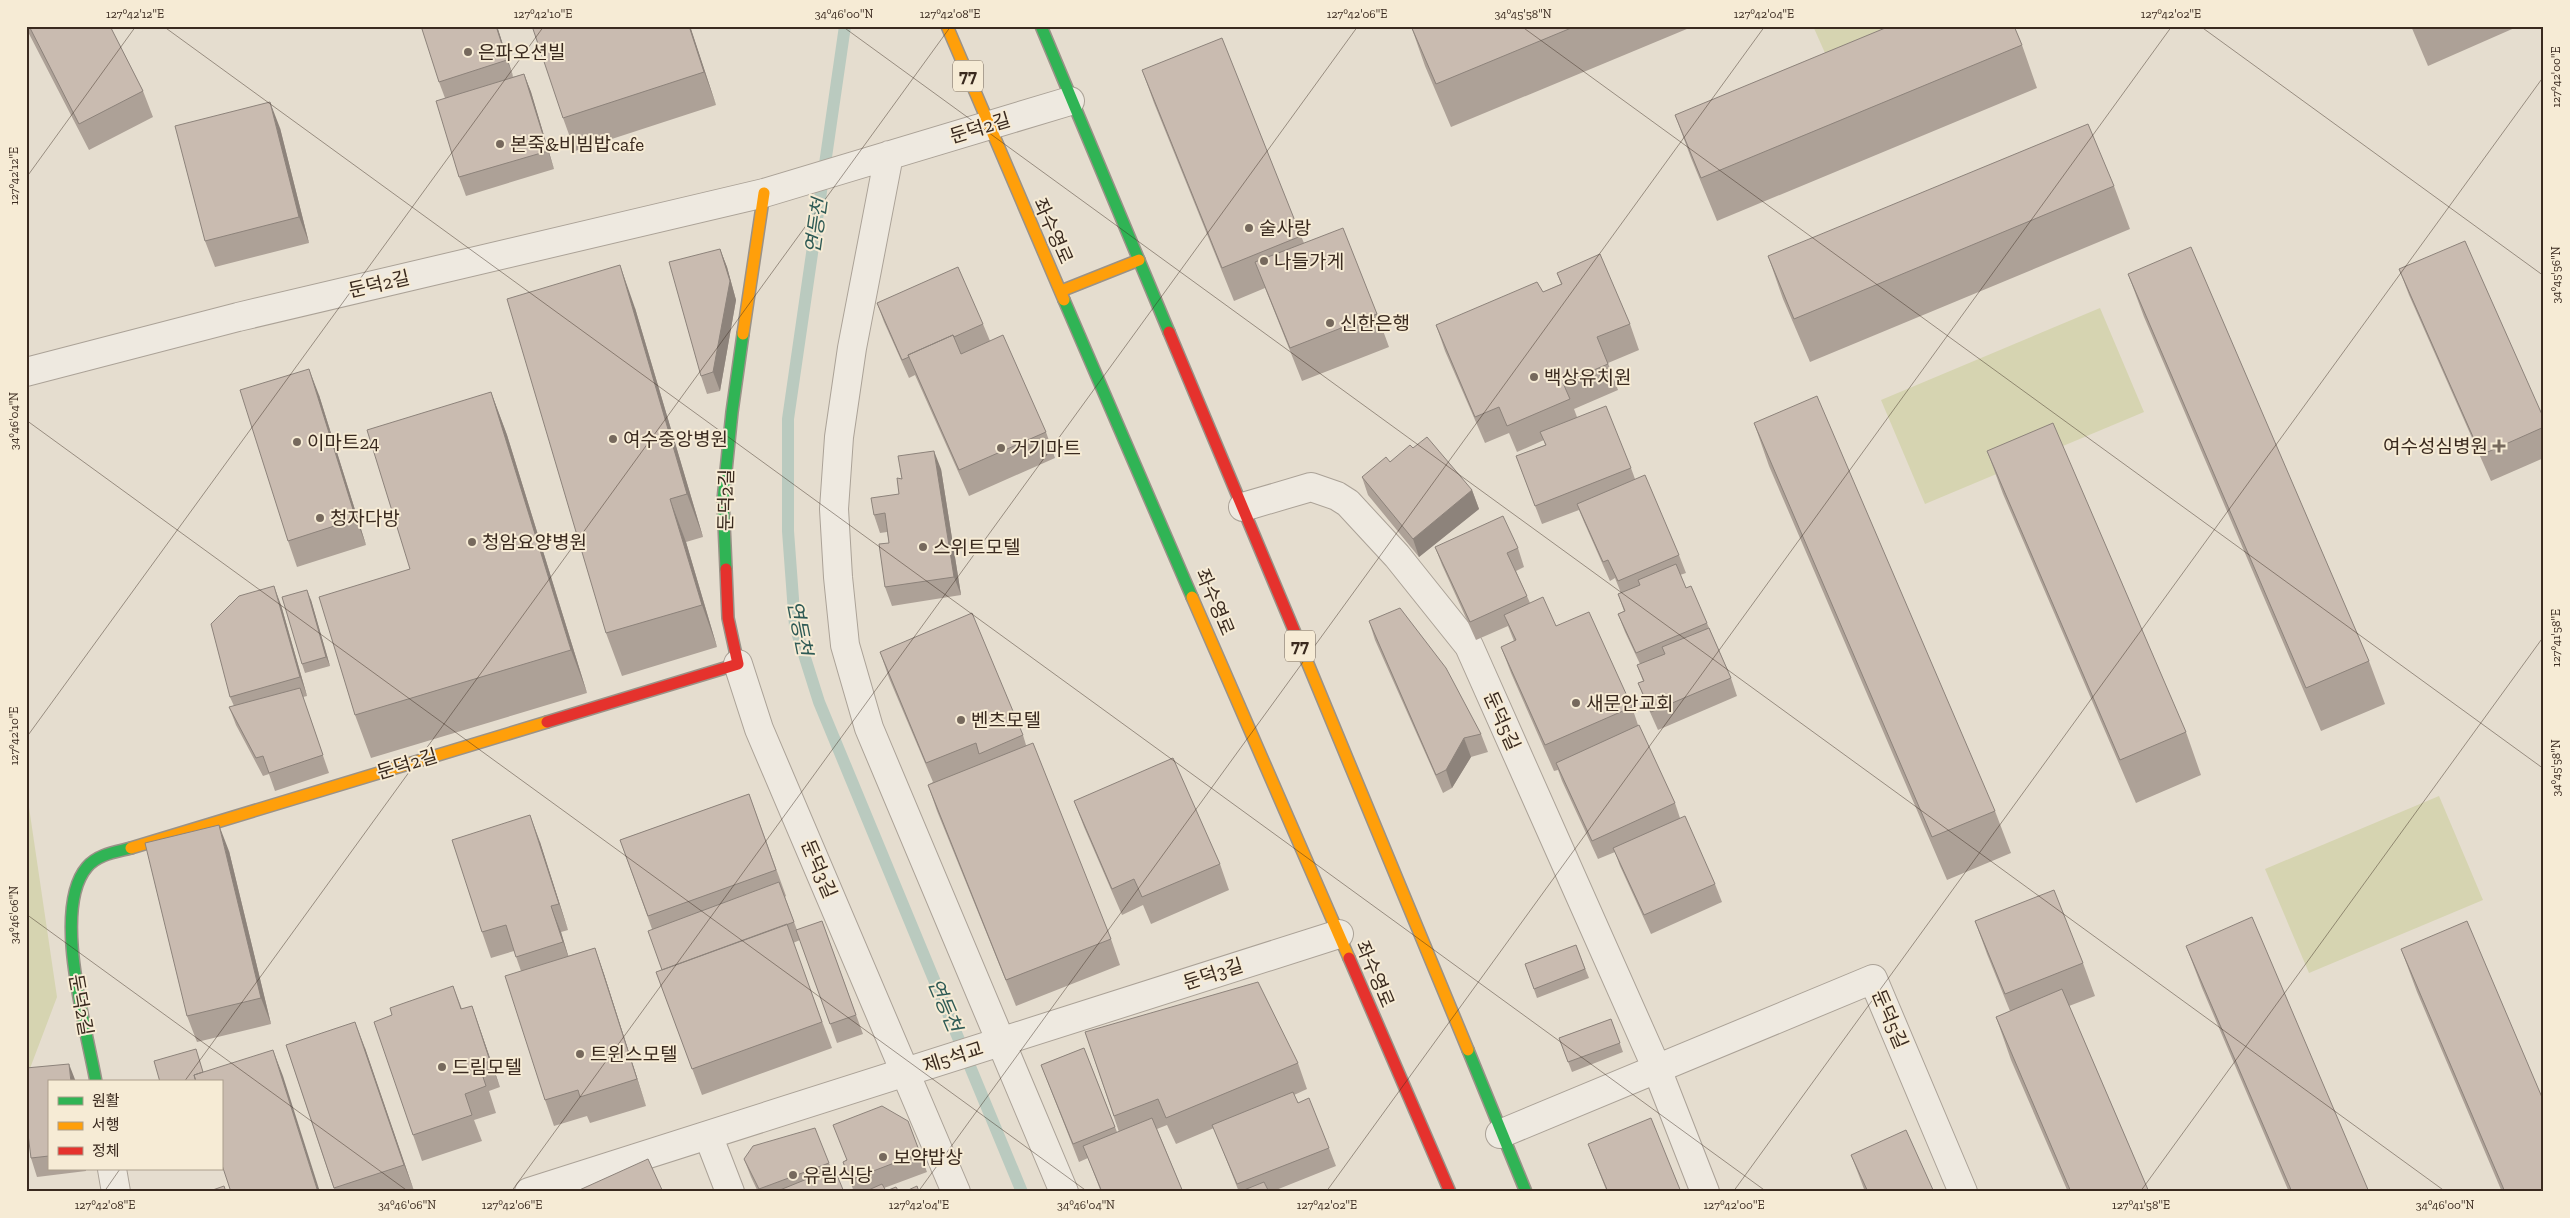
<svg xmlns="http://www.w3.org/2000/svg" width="2570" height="1218" font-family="'Zilla Slab','Noto Sans KR',serif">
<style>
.green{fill:#d6d4b1}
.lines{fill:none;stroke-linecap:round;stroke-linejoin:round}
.stream{stroke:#bacabf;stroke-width:12}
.street-casing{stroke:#aba297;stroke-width:30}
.fast-casing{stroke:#9a9288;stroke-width:14}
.slow-casing{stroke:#9a9288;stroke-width:14}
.jam-casing{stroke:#9a9288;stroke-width:14}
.street{stroke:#eee9e0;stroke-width:28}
.fast{stroke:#30b455;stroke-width:11}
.slow{stroke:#ff9f0a;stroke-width:11}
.jam{stroke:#e5322d;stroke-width:11}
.wall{fill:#ada197}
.shaded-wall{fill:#8d837b}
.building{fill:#c9bbb0;stroke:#8d837b}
.ticks{fill:none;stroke:#3a2a1f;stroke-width:1;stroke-opacity:0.45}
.poi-dot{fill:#76695d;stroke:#f6ebd5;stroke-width:2}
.labels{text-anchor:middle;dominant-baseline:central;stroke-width:4;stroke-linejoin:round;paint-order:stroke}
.shield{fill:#f6ebd5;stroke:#726456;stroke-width:1}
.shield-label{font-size:18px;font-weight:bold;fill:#3a2a1f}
.poi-label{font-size:19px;fill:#3a2a1f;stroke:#f6ebd5;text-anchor:start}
.street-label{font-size:19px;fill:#3a2a1f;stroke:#f6ebd5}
.water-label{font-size:20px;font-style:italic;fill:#2e5a55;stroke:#f6ebd5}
.neatline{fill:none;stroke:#3a2a1f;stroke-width:2}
.ticks-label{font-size:12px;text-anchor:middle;fill:#3a2a1f}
</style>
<rect width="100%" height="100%" fill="#e5ddcf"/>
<path class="green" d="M1813,26H1912L1829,62Z
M2100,308L2144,412L1925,504L1881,400Z
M26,787L57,997L26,1079Z
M2439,796L2483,900L2309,973L2265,869Z"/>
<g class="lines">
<path class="stream" d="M845,26L788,419V531L795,626L819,702L1022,1192"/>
<defs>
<path id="street" d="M889,155L852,348L839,437L834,509L838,577L845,645L869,728L1064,1192
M26,372L238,317L764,193L1070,101
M1243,507L1311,487L1337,496L1348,503L1397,556L1469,646L1657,1069L1705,1192
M738,664L759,729L956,1192
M1500,1134L1873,979L1963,1192
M708,1135L730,1192
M112,1169L116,1192
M529,1192L1339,934"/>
<path id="fast" d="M1041,26L1169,332
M1064,300L1192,597
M726,569L723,500L732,412L743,334
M1468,1050L1526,1192
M96,1082C87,1030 51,909 87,867C98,854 116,852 131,848"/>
<path id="slow" d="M947,26L1064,300
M1061,291L1139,260
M743,334L764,193
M1192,597L1349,958
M1301,647L1468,1050
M131,848L547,722"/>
<path id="jam" d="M1169,332L1301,647
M547,722L738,664L728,618L726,569
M1349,958L1450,1192"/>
</defs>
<use href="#street" class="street-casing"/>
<use href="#fast" class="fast-casing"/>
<use href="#slow" class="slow-casing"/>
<use href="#jam" class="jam-casing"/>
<use href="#street" class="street"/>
<use href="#fast" class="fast"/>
<use href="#slow" class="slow"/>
<use href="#jam" class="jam"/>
</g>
<path class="wall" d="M26,26H110L143,91L153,117L89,150L26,28Z
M497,26L513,77L524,74L531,92L554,169L466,196L459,177L445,98L439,82Z
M690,26L716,105L575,151L563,118Z
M1411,26H1694L1451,127L1425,66Z
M2411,26H2519L2428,66Z
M2022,45L2037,88L1717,221L1691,158L1675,115Z
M1142,70L1301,236L1304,243L1377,314L1389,347L1302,381L1265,288L1234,301L1154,103Z
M280,128L309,243L215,267L205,241Z
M2114,186L2130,229L1810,362L1783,299L1768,256Z
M720,249L727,267L736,300L720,391L707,394L701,376Z
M2399,269L2544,419V458L2491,481L2409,295Z
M1557,273L1630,324L1639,350L1608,363L1618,390L1574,409L1577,417L1631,468L1635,479L1679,555L1686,573L1680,575L1686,588L1707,623L1731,678L1737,696L1658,730L1645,701L1638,683L1643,681L1637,665L1640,664L1625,632L1618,614L1624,611L1618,594L1621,593L1615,578L1610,581L1584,522L1579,510L1542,524L1516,456L1545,445L1544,440L1517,452L1509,433L1485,443L1445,351L1436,325L1543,292L1561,284Z
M2128,274L2369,661L2385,704L2321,731L2144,317Z
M877,303L983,324L990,341L1046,432L1055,458L969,496L915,375L909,378L884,322Z
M635,308L703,537L686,542L717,647L622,676L606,633Z
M491,392L507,435L587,693L371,758L355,715L410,569Z
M319,395L366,545L297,567L288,541Z
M1754,423L1995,811L2011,853L1947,880L1769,466Z
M1413,448L1472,490L1479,509L1419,557L1368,495L1362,477L1390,462Z
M1987,451L2186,732L2201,775L2136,803L2003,494Z
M941,469L961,595L892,606L885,587L889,543L887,532L880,533L874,515L899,494L902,479Z
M1435,547L1518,548L1524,567L1516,571L1530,603L1556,626L1632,707L1638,725L1675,803L1680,818L1715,884L1722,902L1651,934L1620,866L1615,852L1598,859L1562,781L1558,770L1554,771L1511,673L1501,647L1514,641L1508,626L1476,640L1442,565Z
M311,600L330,666L305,673L302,664Z
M281,605L307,696L303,697L329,773L275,791L269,774L263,776L236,725L229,707L234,706L230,697Z
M1369,621L1481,734L1488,752L1471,757L1452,788L1443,793L1375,640Z
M880,652L1023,735L1026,745L1111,939L1120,965L1016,1006L937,811L928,785L933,782L889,678Z
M749,794L786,896L785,897L797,930L822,921L863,1034L837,1043L800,940L793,943L832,1048L702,1095L656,972L662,970L652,929L620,840Z
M1074,801L1220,864L1229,890L1151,924L1143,905L1122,915L1084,827Z
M540,842L568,930L561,932L568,956L595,948L604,974L646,1106L590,1123L587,1116L554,1126L545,1100L521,971L514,951L491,958L482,932Z
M229,851L271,1024L197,1042L187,1016Z
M1975,921L2083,963L2095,996L2069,1006L2149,1192H2068L2011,1060L1996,1017L2010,1011L1987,954Z
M1576,945L1589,978L1537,998L1525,964Z
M2186,946L2369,1192H2289L2202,988Z
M2401,949L2544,1192H2502L2417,992Z
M453,986L462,1009L472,1006L481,1032L500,1087L489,1091L496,1113L474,1120L482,1141L422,1161L413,1135L392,1015Z
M1611,1019L1623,1052L1572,1072L1559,1038Z
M1085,1032L1298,1063L1307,1089L1294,1095L1298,1103L1329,1148L1336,1166L1271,1192H1239L1214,1128L1176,1144L1167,1125L1157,1129L1183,1192H1101L1088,1158L1079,1162L1041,1065L1084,1048L1117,1132H1119Z
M286,1045L365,1048L414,1191L335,1192Z
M49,1082V1169H86V1171L37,1177L31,1158Z
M908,1121L927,1172L884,1188L886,1191L899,1192H854L843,1162L846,1160Z
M1588,1144L1681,1192H1607Z
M1851,1155L1934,1192H1865L1861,1181Z
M744,1159L829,1163L832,1169L844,1192H758L751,1177Z"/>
<path class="shaded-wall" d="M496,26H497L514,79L507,60Z
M689,26H690L716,105L704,72Z
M524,74L531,92L554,169L548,151Z
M270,102L280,128L309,243L299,217Z
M720,249L727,267L736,300L720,391L713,372Z
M620,265L635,308L703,537L687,494Z
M309,369L319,395L366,545L356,519Z
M491,392L507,435L587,693L571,650Z
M934,451L941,469L961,595L954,577Z
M1472,490L1479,509L1419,557L1413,539Z
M670,499L686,542L717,647L702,605Z
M274,586L281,605L307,696L300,677Z
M307,590L311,600L330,666L326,657Z
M1464,738L1471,757L1452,788L1446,770Z
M530,815L540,842L568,930L559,904Z
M219,825L229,851L271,1024L261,998Z
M551,906L561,932L572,968L563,942Z
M595,948L604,974L646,1106L637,1079Z
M472,1006L481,1032L500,1087L490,1061Z
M355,1022L365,1048L414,1191L404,1165Z
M273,1050L283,1076L320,1192H318Z
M69,1064L76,1082H71Z"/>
<path class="building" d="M29,26H110L143,91L79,124Z
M421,26H496L507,60L439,82Z
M532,26H689L704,72L563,118Z
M1411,26H1576L1436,84Z
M1890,26H2014L2022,45L1701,178L1675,115Z
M1222,38L1301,236L1222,268L1142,70Z
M524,74L548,151L459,177L436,101Z
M270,102L299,217L205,241L175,126Z
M2088,124L2114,186L1794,319L1768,256Z
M1343,228L1377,314L1290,348L1255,262Z
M2465,241L2544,419V427L2481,455L2399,269Z
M2191,247L2369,661L2306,688L2128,274Z
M720,249L730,281L713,372L701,376L669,262Z
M1600,254L1630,324L1597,337L1608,364L1563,383L1570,399L1507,426L1499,407L1475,417L1436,325L1537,282L1543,292L1562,284L1557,273Z
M620,265L687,494L670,499L702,605L606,633L507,299Z
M958,267L983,324L954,337L953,335L908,355L909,357L902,360L877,303Z
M953,335L961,354L1003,335L1046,432L959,470L908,355Z
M309,369L356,519L288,541L240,390Z
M491,392L571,650L355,715L319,597L410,569L367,430Z
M1817,396L1995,811L1932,837L1754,423Z
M1606,406L1631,468L1535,506L1516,456L1546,445L1540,432Z
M2053,423L2186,732L2120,760L1987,451Z
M1427,437L1472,490L1413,539L1362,477L1386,457L1390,462L1410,445L1413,448Z
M934,451L954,577L885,587L879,544L889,543L885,513L874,515L871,498L899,494L897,478L902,479L898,456Z
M1645,475L1679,555L1618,581L1608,560L1603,562L1577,504Z
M1503,516L1518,548L1507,553L1527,596L1470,622L1435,547Z
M1676,564L1686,588L1691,586L1707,623L1636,653L1618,614L1625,611L1618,594L1640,585L1638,580Z
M274,586L300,677L230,697L211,624L239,596Z
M307,590L326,657L302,664L282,597Z
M1543,597L1556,626L1589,612L1632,707L1545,745L1501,647L1516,640L1504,615Z
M1400,608L1446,668L1481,734L1464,738L1446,770L1436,775L1369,621Z
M972,613L1023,735L979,754L976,743L926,763L880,652Z
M1709,628L1731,678L1651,712L1638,683L1644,681L1637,665L1665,654L1662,647Z
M300,688L323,755L269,773L263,756L256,758L229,707Z
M1639,725L1675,803L1592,841L1556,763Z
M1033,743L1111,939L1006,980L928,785Z
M1173,758L1220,864L1142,897L1134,879L1112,889L1074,801Z
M749,794L776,870L648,916L620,840Z
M530,815L559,904L551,906L563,942L516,957L506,925L482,932L452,840Z
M1685,816L1715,884L1644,915L1613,848Z
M219,825L261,998L187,1016L145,843Z
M779,882L794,922L662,970L648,931Z
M2054,890L2083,963L2005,994L1975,921Z
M2252,917L2369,1192H2292L2186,946Z
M822,921L856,1015L830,1024L796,930Z
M2467,921L2544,1102V1192H2505L2401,949Z
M787,924L822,1022L692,1069L656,972Z
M1576,945L1585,969L1534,989L1525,964Z
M595,948L637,1079L580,1097L578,1090L545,1100L505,976Z
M1258,982L1298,1063L1166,1118L1158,1099L1114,1116L1085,1032Z
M453,986L461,1009L472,1006L490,1061L479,1065L486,1086L465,1094L472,1115L413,1135L374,1022L392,1015L390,1008Z
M2062,989L2149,1192H2071L1996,1017Z
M1611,1019L1620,1043L1568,1062L1559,1038Z
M355,1022L404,1165L334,1188L286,1045Z
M1084,1048L1115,1127L1073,1144L1041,1065Z
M196,1049L203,1072L194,1075L196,1082H160L154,1061Z
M273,1050L318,1192H231L221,1162V1082H196L194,1075Z
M69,1064L71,1082H49V1156L31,1158L26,1118V1068Z
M1293,1092L1298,1103L1309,1098L1329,1148L1237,1184L1212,1125Z
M882,1106L908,1121L920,1153L850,1180L843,1162L847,1160L833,1125Z
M1152,1118L1183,1192H1102L1083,1146Z
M1651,1118L1681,1192H1608L1588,1144Z
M815,1128L829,1163L759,1189L744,1159L753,1146Z
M1906,1130L1934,1192H1868L1851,1155Z
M648,1159L663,1192H575Z
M834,1168L844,1192H775Z
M1264,1182L1269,1192H1239Z
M882,1184L886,1191L896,1187L899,1192H864Z
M224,1186L226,1192H207Z
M917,1186L919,1192H904Z"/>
<path class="ticks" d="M163,26L1767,1192M842,26L2446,1192M1521,26L2544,769M2200,26L2544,276M26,178L136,26M26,420L1088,1192M26,738L544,26M26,914L409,1192M184,1082L951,26M104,1192L120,1169M511,1192L1358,26M918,1192L1765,26M1326,1192L2172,26M1733,1192L2544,76M2140,1192L2544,636"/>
<g class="poi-dot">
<circle cx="468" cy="52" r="5"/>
<circle cx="500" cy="144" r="5"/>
<circle cx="1249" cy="228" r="5"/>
<circle cx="1264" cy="261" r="5"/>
<circle cx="1330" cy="323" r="5"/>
<circle cx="1534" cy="377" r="5"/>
<circle cx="613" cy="439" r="5"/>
<circle cx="297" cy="442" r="5"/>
<path d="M2496.5 438.5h5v5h5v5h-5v5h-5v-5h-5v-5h5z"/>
<circle cx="1001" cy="448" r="5"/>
<circle cx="320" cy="518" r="5"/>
<circle cx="472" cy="542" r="5"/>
<circle cx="923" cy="547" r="5"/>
<circle cx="1576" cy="703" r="5"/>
<circle cx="961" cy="720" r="5"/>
<circle cx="580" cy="1054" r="5"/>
<circle cx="442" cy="1067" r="5"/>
<circle cx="883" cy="1157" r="5"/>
<circle cx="793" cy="1175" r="5"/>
</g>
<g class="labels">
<g class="shield">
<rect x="953" y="60.5" width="30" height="31" rx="4"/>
<rect x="1285" y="630.5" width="30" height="31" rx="4"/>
</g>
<g class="shield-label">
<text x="968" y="76">77</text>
<text x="1300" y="646">77</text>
</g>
<g class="poi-label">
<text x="478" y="52">은파오션빌</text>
<text x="510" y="144">본죽&amp;비빔밥cafe</text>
<text x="1259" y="228">술사랑</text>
<text x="1274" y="261">나들가게</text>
<text x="1340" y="323">신한은행</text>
<text x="1544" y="377">백상유치원</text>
<text x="623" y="439">여수중앙병원</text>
<text x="307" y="442">이마트24</text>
<text x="2488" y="446" text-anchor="end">여수성심병원</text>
<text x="1011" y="448">거기마트</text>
<text x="330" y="518">청자다방</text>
<text x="482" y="542">청암요양병원</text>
<text x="933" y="547">스위트모텔</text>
<text x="1586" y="703">새문안교회</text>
<text x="971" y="720">벤츠모텔</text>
<text x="590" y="1054">트윈스모텔</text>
<text x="452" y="1067">드림모텔</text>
<text x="893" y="1157">보약밥상</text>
<text x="803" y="1175">유림식당</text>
</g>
<g class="street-label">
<text transform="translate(980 128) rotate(-17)">둔덕2길</text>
<text transform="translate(1053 231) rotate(66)">좌수영로</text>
<text transform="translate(379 284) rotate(-13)">둔덕2길</text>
<text transform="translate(726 500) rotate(-89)">둔덕2길</text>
<text transform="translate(1215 602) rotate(67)">좌수영로</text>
<text transform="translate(1502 721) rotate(66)">둔덕5길</text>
<text transform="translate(407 764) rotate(-17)">둔덕2길</text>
<text transform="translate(819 869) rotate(67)">둔덕3길</text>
<text transform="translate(1213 974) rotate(-18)">둔덕3길</text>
<text transform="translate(1375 974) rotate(67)">좌수영로</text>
<text transform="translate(81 1005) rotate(80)">둔덕2길</text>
<text transform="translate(1890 1019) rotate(67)">둔덕5길</text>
<text transform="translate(953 1057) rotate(-18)">제5석교</text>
</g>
<g class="water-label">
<text transform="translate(816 226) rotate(-82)">연등천</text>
<text transform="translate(800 628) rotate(79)">연등천</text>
<text transform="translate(945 1005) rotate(67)">연등천</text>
</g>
</g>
<rect width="2570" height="1218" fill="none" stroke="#f6ebd5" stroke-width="55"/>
<rect x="48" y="1080" width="175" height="90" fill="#f6ebd5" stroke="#ab9e8c"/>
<rect x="58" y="1097" width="25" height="8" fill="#30b455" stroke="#ab9e8c"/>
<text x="92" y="1106" font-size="15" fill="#3a2a1f">원활</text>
<rect x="58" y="1122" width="25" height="8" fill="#ff9f0a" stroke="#ab9e8c"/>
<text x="92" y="1130" font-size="15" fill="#3a2a1f">서행</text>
<rect x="58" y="1147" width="25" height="8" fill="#e5322d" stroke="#ab9e8c"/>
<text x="92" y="1156" font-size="15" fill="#3a2a1f">정체</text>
<rect x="28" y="28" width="2514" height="1162" class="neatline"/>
<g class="ticks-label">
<text x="135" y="18">127°42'12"E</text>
<text x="543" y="18">127°42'10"E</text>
<text x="844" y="18">34°46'00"N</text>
<text x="950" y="18">127°42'08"E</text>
<text x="1357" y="18">127°42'06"E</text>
<text x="1523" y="18">34°45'58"N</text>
<text x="1764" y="18">127°42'04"E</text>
<text x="2171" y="18">127°42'02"E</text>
<text transform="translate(2556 77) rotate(-90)" y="4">127°42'00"E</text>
<text transform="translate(14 176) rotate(-90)" y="4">127°42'12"E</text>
<text transform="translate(2556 275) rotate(-90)" y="4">34°45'56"N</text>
<text transform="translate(14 421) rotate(-90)" y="4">34°46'04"N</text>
<text transform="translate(2556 638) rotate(-90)" y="4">127°41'58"E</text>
<text transform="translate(14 736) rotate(-90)" y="4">127°42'10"E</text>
<text transform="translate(2556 768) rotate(-90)" y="4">34°45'58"N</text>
<text transform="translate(14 915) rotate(-90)" y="4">34°46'06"N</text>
<text x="105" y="1209">127°42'08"E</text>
<text x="407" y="1209">34°46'06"N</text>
<text x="512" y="1209">127°42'06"E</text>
<text x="919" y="1209">127°42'04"E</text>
<text x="1086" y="1209">34°46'04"N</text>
<text x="1327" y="1209">127°42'02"E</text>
<text x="1734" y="1209">127°42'00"E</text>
<text x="2141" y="1209">127°41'58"E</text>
<text x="2445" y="1209">34°46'00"N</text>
</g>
</svg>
